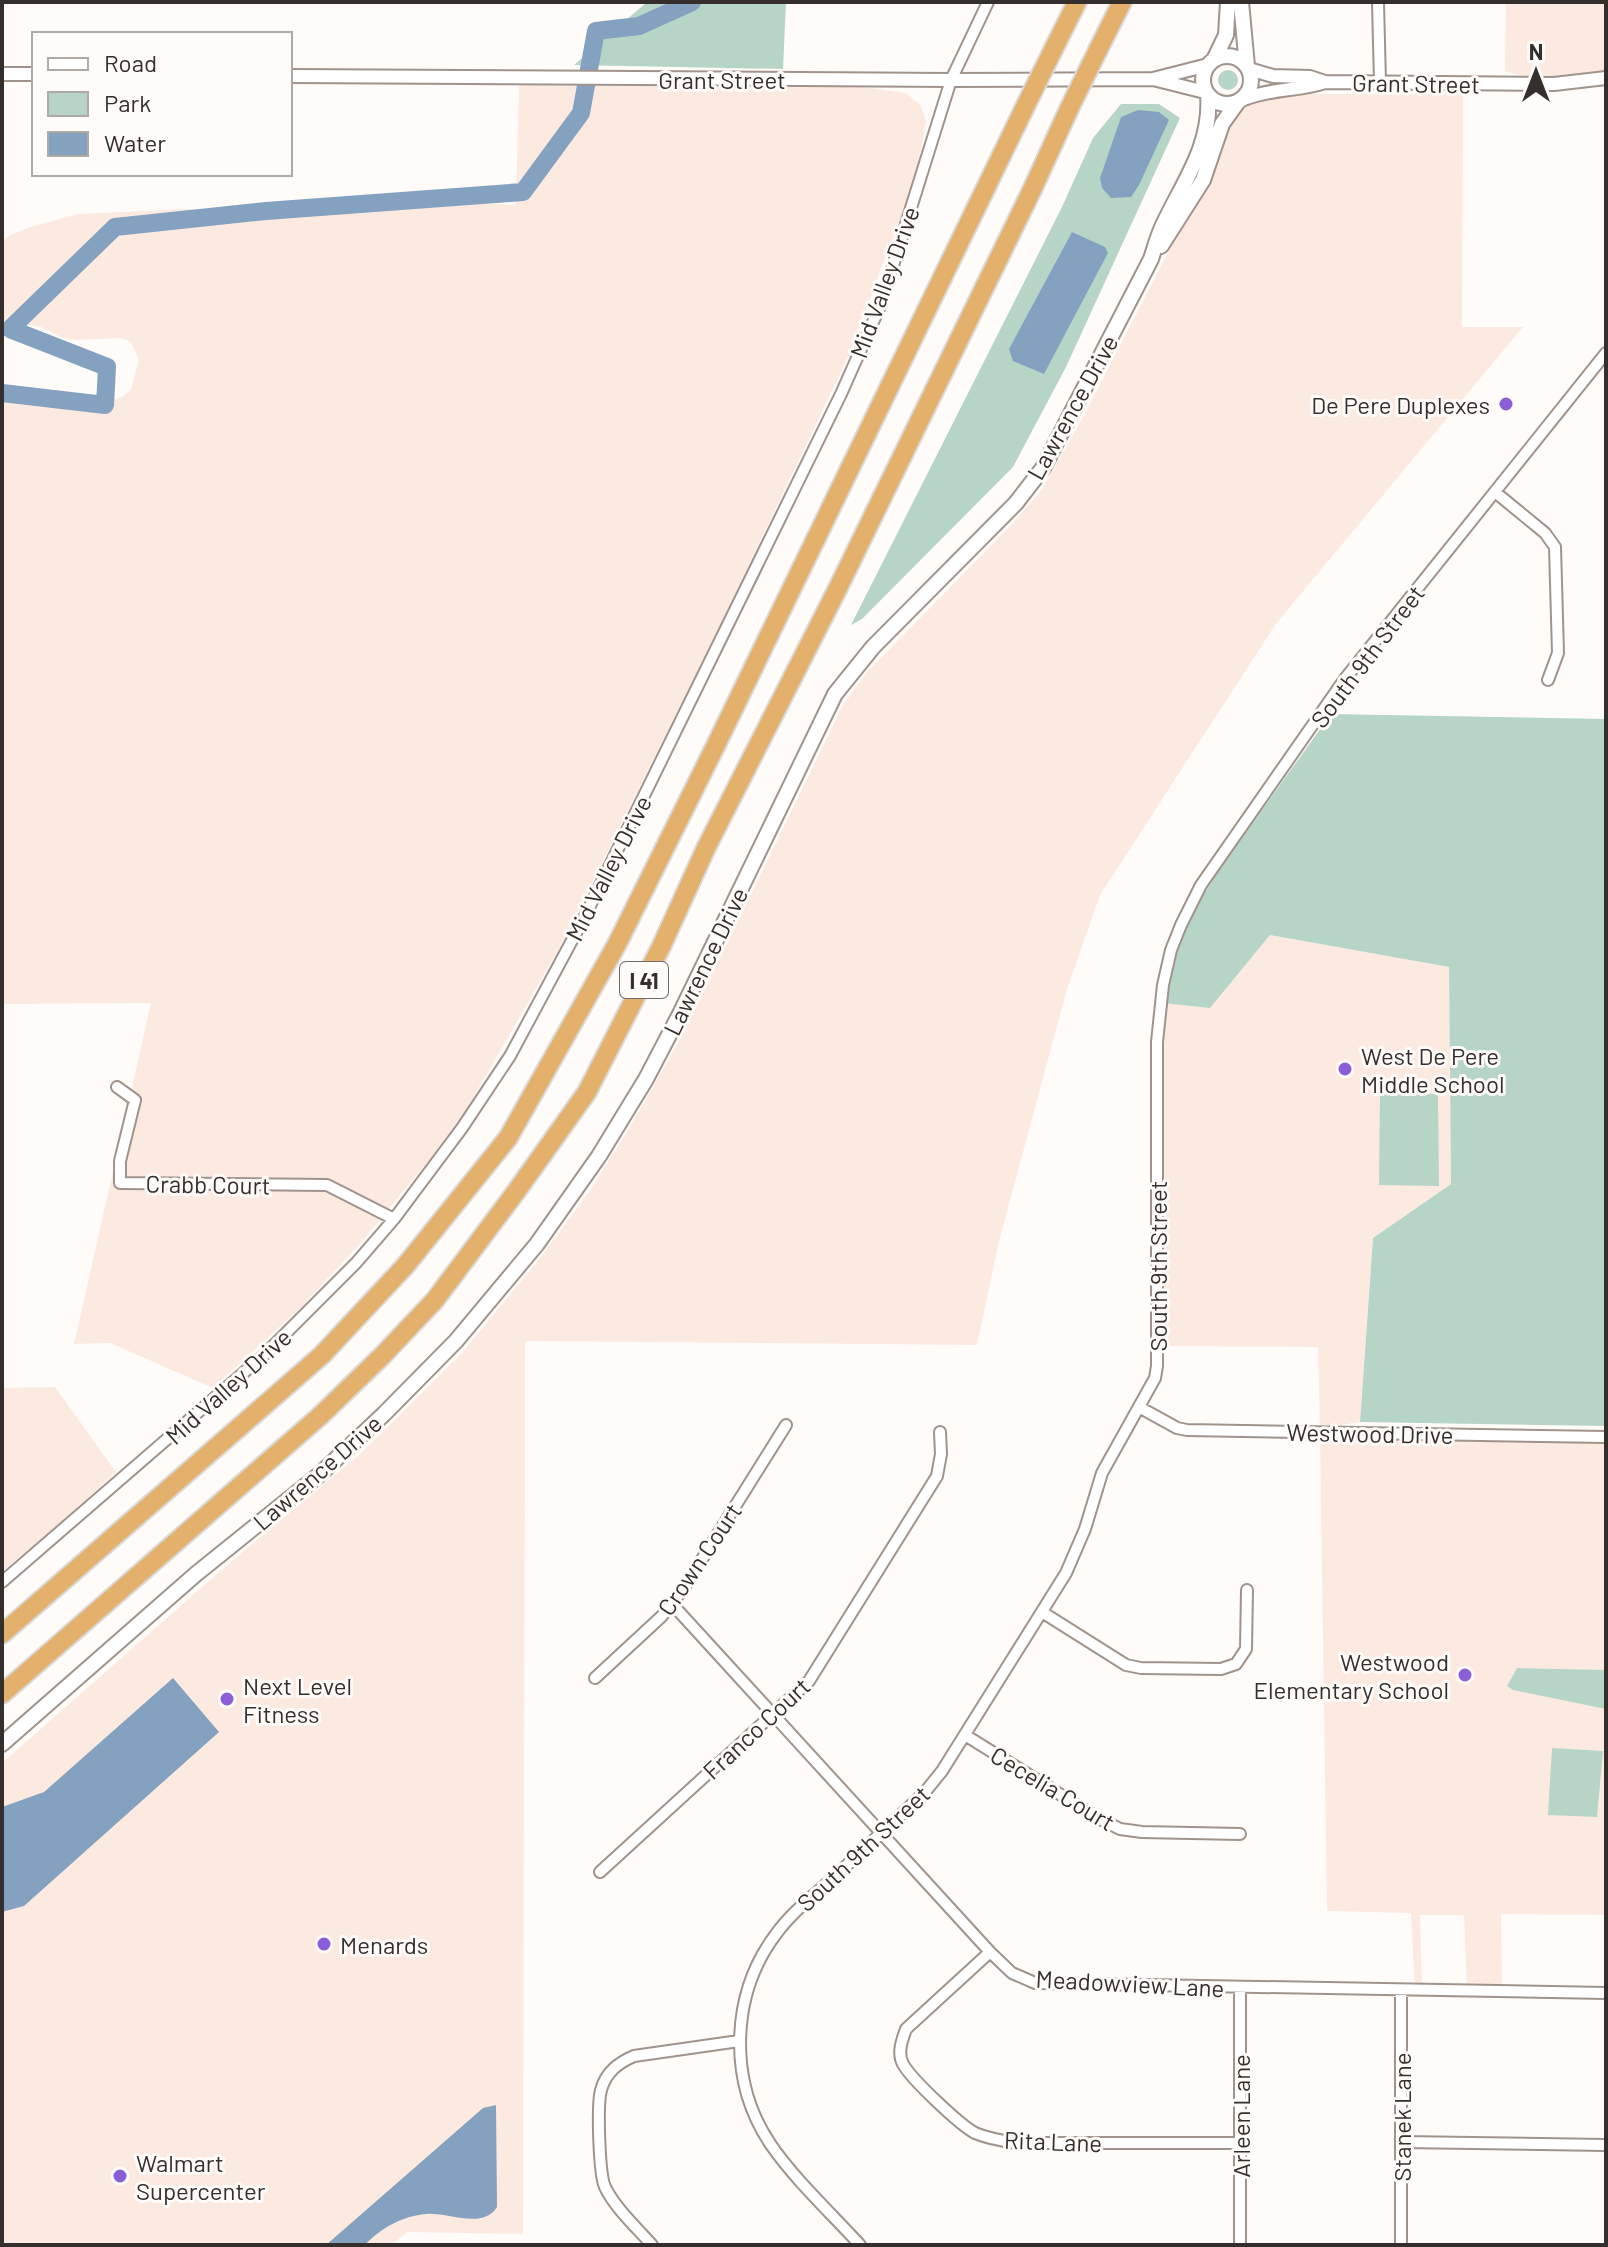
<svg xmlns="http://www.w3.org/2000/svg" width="1608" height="2247" font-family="Barlow,sans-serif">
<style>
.built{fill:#fceae1}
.green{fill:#b7d5c7}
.water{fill:#85a1c0}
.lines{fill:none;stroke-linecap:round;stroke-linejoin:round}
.river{stroke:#85a1c0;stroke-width:18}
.minor-casing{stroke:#a0938c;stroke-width:14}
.tertiary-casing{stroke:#a0938c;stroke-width:16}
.secondary-casing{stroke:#a0938c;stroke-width:18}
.motorway-casing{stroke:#dad9d9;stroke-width:22}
.minor{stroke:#fff;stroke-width:10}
.tertiary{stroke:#fff;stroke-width:12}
.secondary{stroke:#fff;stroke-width:14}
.motorway{stroke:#e3b16c;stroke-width:18}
.motorway-bridge-casing{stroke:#dad9d9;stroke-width:22;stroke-linecap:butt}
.motorway-bridge{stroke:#e3b16c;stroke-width:18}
.poi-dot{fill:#8b5ed8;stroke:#fefbf9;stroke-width:3}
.labels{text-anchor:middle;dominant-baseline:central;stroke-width:6;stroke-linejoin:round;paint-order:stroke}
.shield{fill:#fefbf9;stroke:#716c6a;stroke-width:2}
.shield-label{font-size:22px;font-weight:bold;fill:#342e2c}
.street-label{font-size:24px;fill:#342e2c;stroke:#fefbf9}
.poi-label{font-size:24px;fill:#342e2c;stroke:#fefbf9;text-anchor:start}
</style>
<rect width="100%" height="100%" fill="#fefbf9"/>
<path class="built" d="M1506,2H1606V81L1555,84L1505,71Z
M519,85L767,87L846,85L906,93L921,106L926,121L918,166L908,197L848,357L720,625L561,945L466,1110L429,1160L364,1239L302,1306L213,1388L110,1343L74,1344L151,1003L2,1004V393L30,400L73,404L110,401L122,397L131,390L139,359L131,342L120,338L78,340L61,337L41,327L2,321V241L10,235L34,226L78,214L185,209L335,213L475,203L516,205Z
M1291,94H1463L1462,327H1523L1275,625L1100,895L1067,989L999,1241L977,1345L525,1341L523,2234L407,2232L392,2245H2V1763L241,1553L358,1456L461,1354L537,1262L589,1192L630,1127L683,1034L843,705L867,672L1014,522L1043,488L1082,419L1172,245L1208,185L1229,124L1241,111L1253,103Z
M1270,935L1449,967L1451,1184L1373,1238L1360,1422L1320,1428L1318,1347L1161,1346L1162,1003L1210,1008Z
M55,1387L116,1472L46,1536L2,1571V1388Z
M1320,1435L1606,1440V1915L1501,1914L1502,1991H1467L1464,1915H1420L1422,1990H1415L1411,1913L1327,1911Z"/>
<path class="green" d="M647,2H786L783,69L574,65Z
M1218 80a10 10 0 1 1 20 0a10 10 0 1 1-20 0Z
M1121,104H1159L1180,118L1066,367L1013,467L862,619L851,625L1062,207L1093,138Z
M1331,714L1606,719V1426L1360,1422L1373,1238L1451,1184L1449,967L1270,935L1210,1008L1162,1003L1174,952L1185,924L1221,867Z
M1380,1093L1438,1094L1439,1186L1379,1185Z
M1517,1668L1606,1670V1709L1513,1690L1507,1686Z
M1552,1748L1603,1751L1597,1817L1548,1815Z"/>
<path class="water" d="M1138,110L1159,112L1169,120L1139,185L1131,197L1111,198L1102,188L1100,178L1121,117Z
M1072,232L1105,247L1108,253L1044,374L1013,361L1009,349Z
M173,1678L219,1732L24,1906L2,1912V1807L44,1792Z
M496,2105L497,2207C483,2230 448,2212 426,2214C402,2216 381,2228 365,2245H326L483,2108Z"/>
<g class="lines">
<path class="river" d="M2,393L105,405L107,367L10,329L115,227L266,211L523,192L581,113L596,31L639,26L692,2"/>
<defs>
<path id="minor" d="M1378,2L1380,83
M1495,492L1545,533L1555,547L1558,653L1548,680
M117,1087L135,1100L120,1161V1183L327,1185L394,1219
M1139,1407L1177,1428L1187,1430L1606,1437
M2,1582L264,1355L356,1263L394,1219L462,1128L510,1056L584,918L841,394L881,304L951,80L988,2
M672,1604L990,1952L1012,1973L1035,1983L1606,1993
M1042,1612L1126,1665L1141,1668L1221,1669L1236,1664L1246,1649L1247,1590
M595,1678L662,1616L684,1588L786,1425
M965,1735L1098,1818L1120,1829L1142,1832L1240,1834
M600,1872L809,1681L937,1476L941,1454L940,1432
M990,1952L906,2029C902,2040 897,2053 903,2064C911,2079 960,2125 975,2133C989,2139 1003,2141 1017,2143H1240
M1401,2142L1606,2145
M652,2245C637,2228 615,2208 605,2187C599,2174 597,2105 601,2090C606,2072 618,2063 634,2056L739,2041
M860,2245C831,2213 796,2181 771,2145C728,2082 730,1995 776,1934C791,1913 813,1896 832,1879C863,1850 894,1821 925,1792L942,1771L1066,1573L1085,1529L1102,1473L1155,1378L1157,1366V1042L1163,985L1171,950L1181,925L1201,885L1344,680L1606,353
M1240,2245V1988
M1401,2245V1990"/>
<path id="tertiary" d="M1249,69L1273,76L1310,77L1325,82L1554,84L1606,78
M2,74H34
M290,76L951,80L1153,79L1208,65
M1153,79L1205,92
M1244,99C1271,88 1299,91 1325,82"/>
<path id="secondary" d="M1241,2L1247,66
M1203 80a24 24 0 1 1 48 0a24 24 0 1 1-48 0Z
M1214,60L1226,35L1228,2
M1161,246L1203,180L1222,124L1237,103
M2,1744L196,1574L319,1475L384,1414L456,1341L537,1244L599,1156L646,1079L681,1012L835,694L873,647L1016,503L1043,468L1151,259C1155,247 1158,235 1164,223C1184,181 1212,144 1208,95"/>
<path id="motorway" d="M1053,50L1077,2
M1098,50L1122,2
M2,1634L322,1355L406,1265L508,1138L617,944L715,747L1024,109
M2,1694L320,1416L382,1356L435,1300L518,1189L587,1092L661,947L706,848L837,590L1032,190L1069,109"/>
</defs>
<use href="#minor" class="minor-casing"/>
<use href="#tertiary" class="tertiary-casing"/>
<use href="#secondary" class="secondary-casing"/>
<use href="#motorway" class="motorway-casing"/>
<use href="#minor" class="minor"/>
<use href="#tertiary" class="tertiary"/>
<use href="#secondary" class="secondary"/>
<use href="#motorway" class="motorway"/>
<defs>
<path id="motorway-bridge" d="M1024,109L1053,50
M1069,109L1098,50"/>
</defs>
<use href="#motorway-bridge" class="motorway-bridge-casing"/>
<use href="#motorway-bridge" class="motorway-bridge"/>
</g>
<g class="poi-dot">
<circle cx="1506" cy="404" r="8"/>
<circle cx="1345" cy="1069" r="8"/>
<circle cx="1465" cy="1675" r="8"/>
<circle cx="227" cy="1699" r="8"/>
<circle cx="324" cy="1944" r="8"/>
<circle cx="120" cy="2176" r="8"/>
</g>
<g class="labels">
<rect class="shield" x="620" y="962" width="48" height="36" rx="6"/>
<g class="shield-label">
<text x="644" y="980">I 41</text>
</g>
<g class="street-label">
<text x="722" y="79">Grant Street</text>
<text transform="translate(1416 83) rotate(1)">Grant Street</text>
<text transform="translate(884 282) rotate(-70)">Mid Valley Drive</text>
<text transform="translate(1072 407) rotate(-61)">Lawrence Drive</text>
<text transform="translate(1367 656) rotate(-53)">South 9th Street</text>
<text transform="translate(608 868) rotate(-63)">Mid Valley Drive</text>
<text transform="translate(705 961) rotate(-64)">Lawrence Drive</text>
<text transform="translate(208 1184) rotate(1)">Crabb Court</text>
<text transform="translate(1157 1266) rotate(-90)">South 9th Street</text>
<text transform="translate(228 1386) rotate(-42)">Mid Valley Drive</text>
<text transform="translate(1370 1433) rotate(1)">Westwood Drive</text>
<text transform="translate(317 1472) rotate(-41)">Lawrence Drive</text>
<text transform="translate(699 1559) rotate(-56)">Crown Court</text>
<text transform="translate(756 1728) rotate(-43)">Franco Court</text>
<text transform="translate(1053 1788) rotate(31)">Cecelia Court</text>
<text transform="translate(863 1848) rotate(-43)">South 9th Street</text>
<text transform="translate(1130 1983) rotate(3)">Meadowview Lane</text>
<text transform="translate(1240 2116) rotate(-90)">Arleen Lane</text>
<text transform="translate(1401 2117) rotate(-90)">Stanek Lane</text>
<text transform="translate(1053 2141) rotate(2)">Rita Lane</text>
</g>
<g class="poi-label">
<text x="1490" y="404" text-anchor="end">De Pere Duplexes</text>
<text x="1361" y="1055">West De Pere<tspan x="1361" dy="28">Middle School</tspan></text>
<text x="1449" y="1661" text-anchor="end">Westwood<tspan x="1449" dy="28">Elementary School</tspan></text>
<text x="243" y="1685">Next Level<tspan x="243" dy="28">Fitness</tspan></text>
<text x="340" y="1944">Menards</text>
<text x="136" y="2162">Walmart<tspan x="136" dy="28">Supercenter</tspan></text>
</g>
</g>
<rect width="1608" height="2247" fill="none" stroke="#342e2c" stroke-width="8"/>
<rect x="32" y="32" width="260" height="144" fill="#fefbf9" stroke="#ada9a7" stroke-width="2"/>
<rect x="48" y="58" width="40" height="12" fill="#ffffff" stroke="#ada9a7" stroke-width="2"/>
<text x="104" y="72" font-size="24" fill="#342e2c">Road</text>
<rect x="48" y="92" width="40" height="24" fill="#b7d5c7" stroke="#ada9a7" stroke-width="2"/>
<text x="104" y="112" font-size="24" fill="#342e2c">Park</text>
<rect x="48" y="132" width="40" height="24" fill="#85a1c0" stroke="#ada9a7" stroke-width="2"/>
<text x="104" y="152" font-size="24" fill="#342e2c">Water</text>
<g transform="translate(1536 72)" stroke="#fefbf9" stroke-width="6" paint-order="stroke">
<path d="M0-6L14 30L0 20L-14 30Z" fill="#342e2c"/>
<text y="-12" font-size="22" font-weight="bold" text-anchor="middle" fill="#342e2c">N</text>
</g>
</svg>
